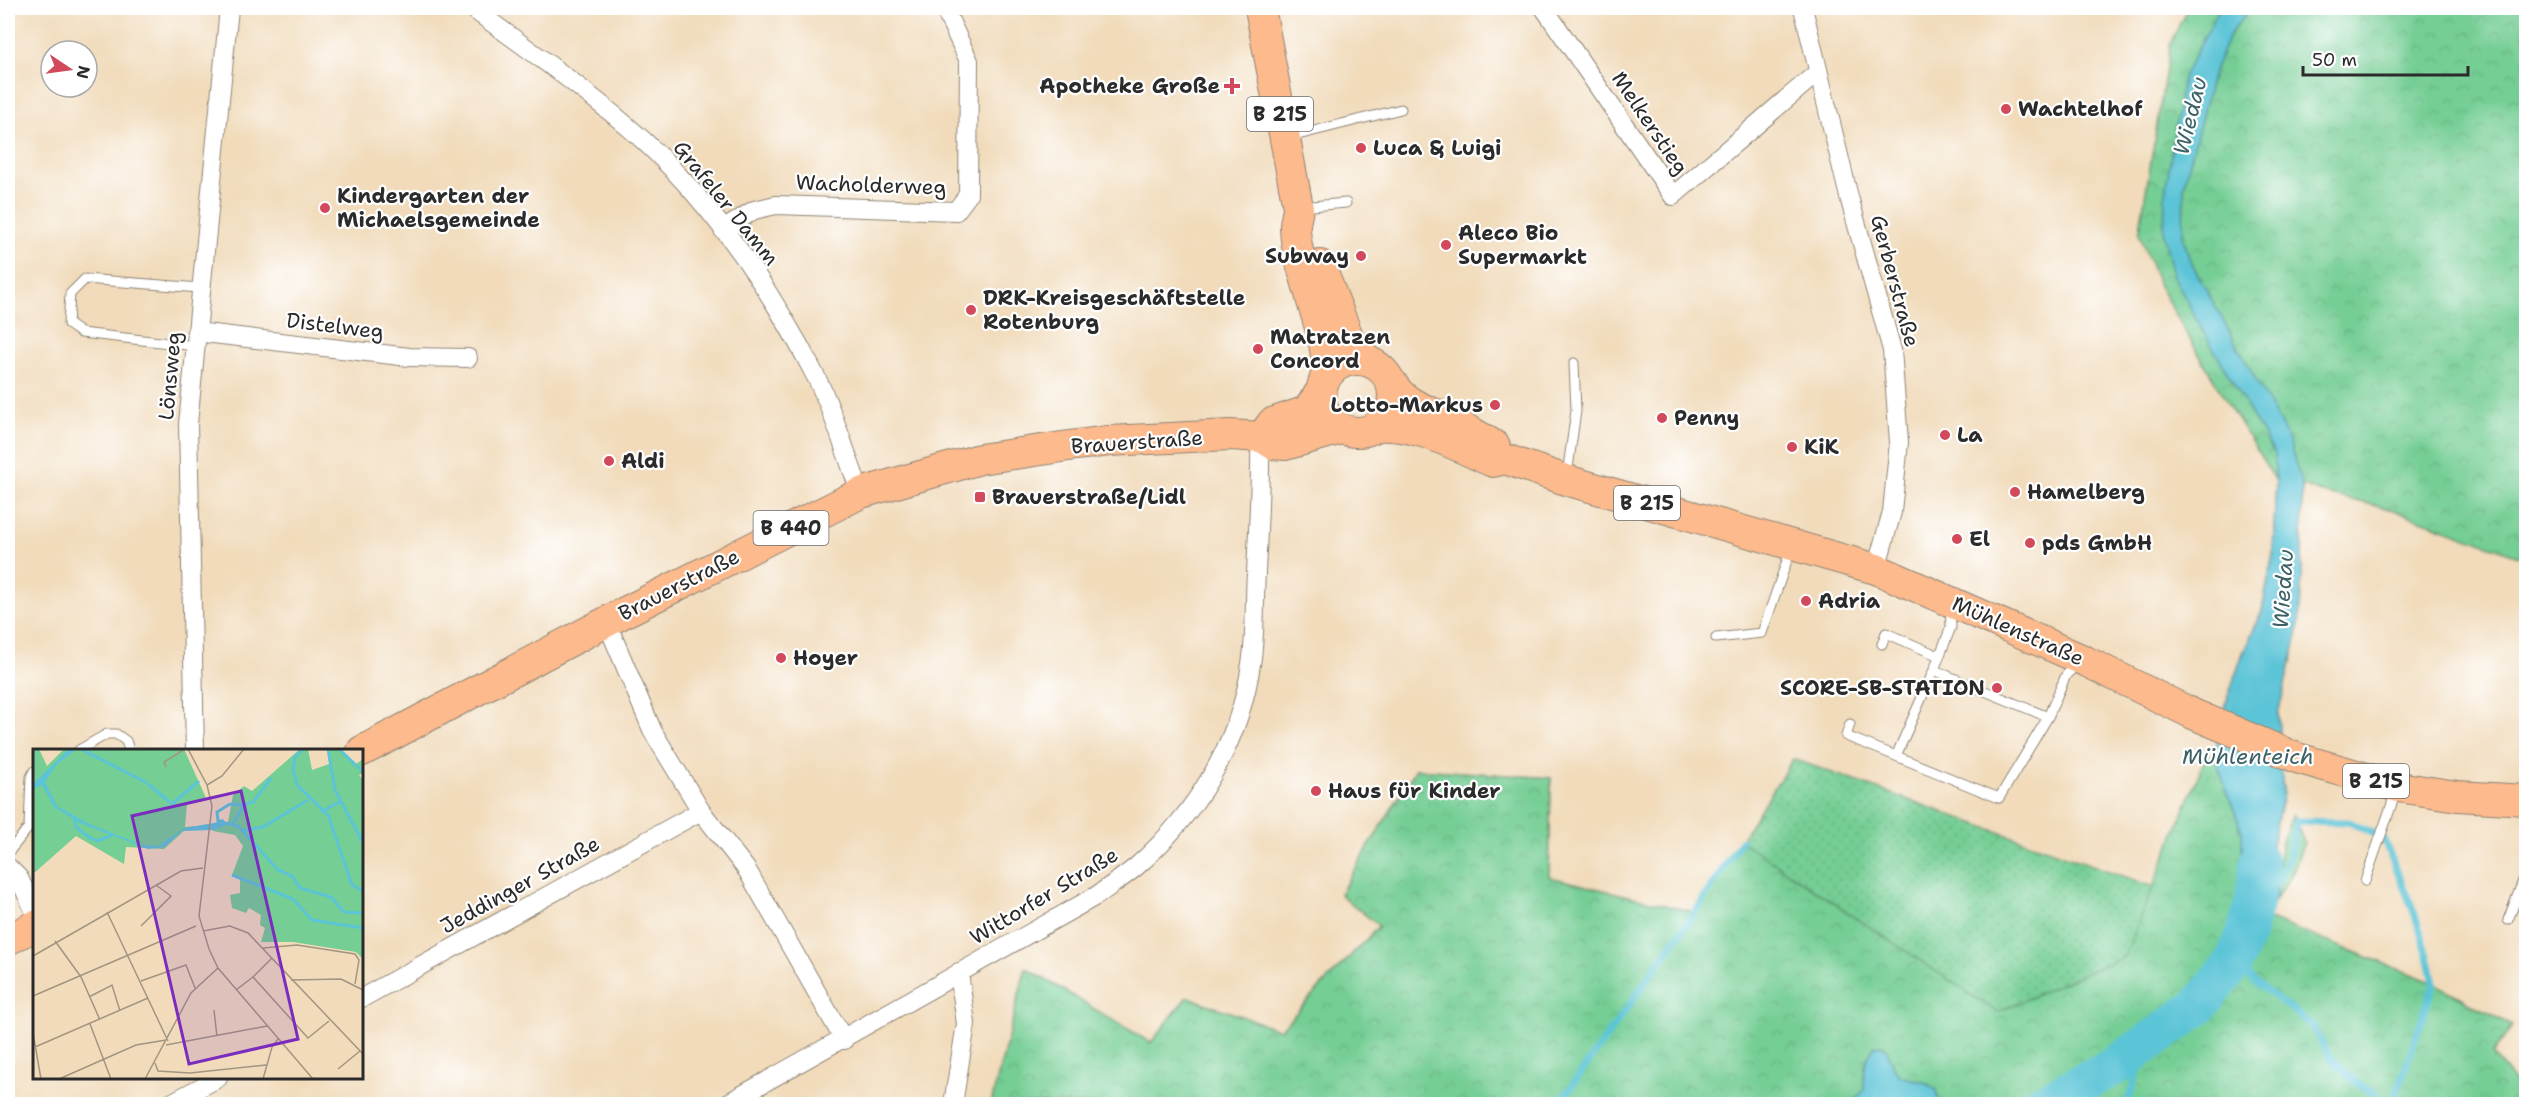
<svg xmlns="http://www.w3.org/2000/svg" width="2534" height="1112" font-family="'Shantell Sans',sans-serif">
<style>
.grass{fill:url(#grass-dots);stroke:#507c60;stroke-width:1.5}
.park{fill:url(#park-crowns);stroke:#507c60;stroke-width:1.5}
.water{fill:#5bc4d7;stroke:#437881;stroke-width:1.5}
.lines{fill:none;stroke-linecap:round;stroke-linejoin:round}
.stream{stroke:#5bc4d7;stroke-width:7}
.river{stroke:#5bc4d7;stroke-width:39}
.service-casing{stroke:#8e8373;stroke-width:11}
.minor-casing{stroke:#8e8373;stroke-width:20}
.primary-casing{stroke:#8e8373;stroke-width:32}
.service{stroke:#fff;stroke-width:9}
.minor{stroke:#fff;stroke-width:18}
.primary{stroke:#fcba8d;stroke-width:30}
.poi-dot{fill:#d1495b;stroke:#fff;stroke-width:2}
.labels{text-anchor:middle;dominant-baseline:central;stroke-width:4.5;stroke-linejoin:round;paint-order:stroke}
.shield{fill:#fff;stroke:#6b6b6b;stroke-width:1.5}
.shield-label{font-size:20px;font-weight:bold;fill:#2b2b2b}
.poi-label{font-size:21px;font-weight:bold;fill:#2b2b2b;stroke:#fff;text-anchor:start}
.street-label{font-size:21px;fill:#2b2b2b;stroke:#fff}
.water-label{font-size:22px;font-style:italic;fill:#3c6167;stroke:#fff}
.inset-river{fill:none;stroke:#5bc4d7;stroke-width:3}
.inset-road{fill:none;stroke:#a29581;stroke-width:1.5}
.view{fill:#7b2cbf;fill-opacity:0.15;stroke:#7b2cbf;stroke-width:3}
.inset-edge{fill:none;stroke:#2b2b2b;stroke-width:3}
</style>
<defs>
<pattern id="grass-dots" width="8" height="8" patternUnits="userSpaceOnUse" patternTransform="scale(1.5)"><rect width="8" height="8" fill="#75ce94"/><path d="M2 2h.1M6 6h.1" fill="none" stroke="#65b180" stroke-width="1.8" stroke-linecap="round"/></pattern>
<pattern id="park-crowns" width="20" height="18" patternUnits="userSpaceOnUse" patternTransform="scale(1.5)"><rect width="20" height="18" fill="#75ce94"/><path d="M2 6a3 3 0 1 1 6 0M12 15a3 3 0 1 1 6 0" fill="none" stroke="#65b180"/></pattern>
</defs>
<rect width="100%" height="100%" fill="#fff"/>
<filter id="ink" filterUnits="userSpaceOnUse"><feTurbulence type="fractalNoise" baseFrequency=".0167" numOctaves="2"/><feDisplacementMap in="SourceGraphic" scale="12" xChannelSelector="R" yChannelSelector="G"/><feConvolveMatrix kernelMatrix="1 2 1 2 8 2 1 2 1" color-interpolation-filters="sRGB"/></filter>
<filter id="wash" filterUnits="userSpaceOnUse"><feTurbulence type="fractalNoise" baseFrequency=".008" numOctaves="4" result="noise"/><feDisplacementMap in="SourceGraphic" scale="24" xChannelSelector="R" yChannelSelector="G"/><feGaussianBlur stdDeviation="1.35" result="paint"/><feColorMatrix in="noise" values="0 0 0 0 0 0 0 0 0 0 0 0 0 0 0 0 0 1.4 0 .05"/><feComposite in="paint" operator="in"/></filter>
<g filter="url(#wash)">
<rect width="100%" height="100%" fill="#f1dbbb"/>
<path class="grass" d="M2207,754L2263,917L2434,983L2512,1026L2492,1054L2526,1095V1104H991L1026,968L1151,1043L1187,997L1280,1030L1379,926L1340,894L1416,769L1551,778L1549,877L1694,912L1793,759L2154,887Z"/>
<path class="park" d="M2187,8H2526V559L2394,510L2318,492L2302,485V574L2292,663L2242,656L2262,611L2273,555L2276,481L2231,409L2159,286L2139,234L2170,45Z
M2207,754L2282,779L2283,793L2271,848L2273,877L2279,862L2282,840L2293,815L2304,842L2292,874L2264,917L2434,983L2512,1026L2492,1054L2526,1095V1104H991L1026,968L1151,1043L1187,997L1280,1030L1379,926L1340,894L1416,769L1551,778L1549,877L1694,912L1741,841L1997,1012L2125,956Z"/>
<path class="water" d="M2220,8H2250L2230,34L2213,73L2184,185L2183,237L2190,260L2288,438L2302,485V574L2299,627L2278,715L2283,793L2271,849L2273,879L2277,894L2263,917L2235,905L2242,868V832L2214,756L2228,696L2242,656L2262,611L2273,555L2276,481L2274,453L2200,326L2173,275L2164,236L2165,193L2183,77Z
M1882,1045L1887,1050L1893,1067L1900,1076L1924,1082L1937,1090L1939,1104H1852L1864,1090C1863,1073 1864,1060 1875,1046Z"/>
<g class="lines">
<path class="stream" d="M2268,891C2288,875 2291,846 2296,821L2349,822L2383,838C2403,885 2425,933 2434,983L2393,1104
M2233,964L2311,1025L2331,1058L2353,1080L2375,1094L2385,1104
M1559,1104L1695,912L1741,841
M2127,1104L2146,1045"/>
<path class="river" d="M2040,1104L2115,1066L2197,1008L2233,964L2246,933L2254,902L2259,861"/>
</g>
</g>
<g filter="url(#ink)">
<g class="lines">
<defs>
<path id="service" d="M1290,137L1401,109
M1301,207L1346,203
M195,346L81,333L68,324L70,294L85,279L200,288
M1567,475L1576,411L1574,363
M1950,607L1951,627L1934,670L2048,717L2066,675L2079,663
M1716,638L1762,633L1791,549
M1882,644L1886,633L1939,656
M1934,670L1896,756L1999,798L2048,717
M1850,724L1846,736L1896,756
M79,750L107,734H116L126,741L129,750
M29,827L31,777L34,771
M8,853L29,827H34
M2365,881L2397,789
M2508,920L2526,873"/>
<path id="minor" d="M472,8C530,51 590,92 644,141C715,207 771,290 815,375C835,413 845,454 861,493
M1544,8L1673,196L1818,72
M1803,8L1849,197L1892,350L1899,442L1892,512L1876,569
M723,230L754,210L776,205L956,211L968,195L969,61L944,8
M196,332L409,357L468,358
M195,750L188,424L229,8
M701,811L747,870L844,1040
M8,867L19,878L34,910
M362,998L701,811L653,732L607,623
M169,1104L218,1078
M726,1104L1096,896C1110,886 1124,877 1137,866C1196,814 1240,743 1251,664C1256,635 1254,603 1256,573C1258,528 1261,482 1260,436
M953,1104L966,1024L959,972"/>
<path id="primary" d="M1260,8L1298,207C1298,214 1295,219 1295,226C1295,248 1304,272 1310,294C1318,325 1330,346 1325,380
M1320,265L1349,339L1367,361
M1321 396a36 36 0 1 1 72 0a36 36 0 1 1-72 0Z
M1392,383C1404,406 1432,411 1454,422C1468,430 1482,438 1495,446
M1378,426C1419,423 1457,447 1493,462L1505,459L1566,480L1876,569L2083,660L2193,714L2297,758L2398,787L2457,796L2526,800
M1260,436L1264,434L1272,423L1307,411L1321,391
M362,751L627,611L861,493L980,459L1069,446L1109,441L1230,435L1262,437L1273,444L1285,445L1341,429
M8,940L34,926"/>
</defs>
<use href="#service" class="service-casing"/>
<use href="#minor" class="minor-casing"/>
<use href="#primary" class="primary-casing"/>
<use href="#service" class="service"/>
<use href="#minor" class="minor"/>
<use href="#primary" class="primary"/>
</g>
</g>
<g class="poi-dot">
<path d="M1229 77h6v6h6v6h-6v6h-6v-6h-6v-6h6z"/>
<circle cx="2006" cy="109" r="6"/>
<circle cx="1361" cy="148" r="6"/>
<circle cx="325" cy="208" r="6"/>
<circle cx="1446" cy="245" r="6"/>
<circle cx="1361" cy="256" r="6"/>
<circle cx="971" cy="310" r="6"/>
<circle cx="1258" cy="349" r="6"/>
<circle cx="1495" cy="405" r="6"/>
<circle cx="1662" cy="418" r="6"/>
<circle cx="1945" cy="435" r="6"/>
<circle cx="1792" cy="447" r="6"/>
<circle cx="609" cy="461" r="6"/>
<circle cx="2015" cy="492" r="6"/>
<rect x="974" y="491" width="12" height="12" rx="3"/>
<circle cx="1957" cy="539" r="6"/>
<circle cx="2030" cy="543" r="6"/>
<circle cx="1806" cy="601" r="6"/>
<circle cx="781" cy="658" r="6"/>
<circle cx="1997" cy="688" r="6"/>
<circle cx="1316" cy="791" r="6"/>
</g>
<g class="labels">
<g class="shield">
<rect x="1247" y="97" width="66" height="34" rx="4.5"/>
<rect x="1614" y="486" width="66" height="34" rx="4.5"/>
<rect x="753.5" y="511" width="75" height="34" rx="4.5"/>
<rect x="2343" y="764" width="66" height="34" rx="4.5"/>
</g>
<g class="shield-label">
<text x="1280" y="114">B 215</text>
<text x="1647" y="503">B 215</text>
<text x="791" y="528">B 440</text>
<text x="2376" y="781">B 215</text>
</g>
<g class="poi-label">
<text x="1220" y="86" text-anchor="end">Apotheke Große</text>
<text x="2018" y="109">Wachtelhof</text>
<text x="1373" y="148">Luca &amp; Luigi</text>
<text x="337" y="196">Kindergarten der<tspan x="337" dy="24">Michaelsgemeinde</tspan></text>
<text x="1458" y="233">Aleco Bio<tspan x="1458" dy="24">Supermarkt</tspan></text>
<text x="1349" y="256" text-anchor="end">Subway</text>
<text x="983" y="298">DRK-Kreisgeschäftstelle<tspan x="983" dy="24">Rotenburg</tspan></text>
<text x="1270" y="337">Matratzen<tspan x="1270" dy="24">Concord</tspan></text>
<text x="1483" y="405" text-anchor="end">Lotto-Markus</text>
<text x="1674" y="418">Penny</text>
<text x="1957" y="435">La</text>
<text x="1804" y="447">KiK</text>
<text x="621" y="461">Aldi</text>
<text x="2027" y="492">Hamelberg</text>
<text x="992" y="497">Brauerstraße/Lidl</text>
<text x="1969" y="539">El</text>
<text x="2042" y="543">pds GmbH</text>
<text x="1818" y="601">Adria</text>
<text x="793" y="658">Hoyer</text>
<text x="1985" y="688" text-anchor="end">SCORE-SB-STATION</text>
<text x="1328" y="791">Haus für Kinder</text>
</g>
<g class="street-label">
<text transform="translate(1650 123) rotate(56)">Melkerstieg</text>
<text transform="translate(871 185) rotate(2)">Wacholderweg</text>
<text transform="translate(726 203) rotate(51)">Grafeler Damm</text>
<text transform="translate(1895 281) rotate(75)">Gerberstraße</text>
<text transform="translate(335 326) rotate(7)">Distelweg</text>
<text transform="translate(170 376) rotate(-85)">Lönsweg</text>
<text transform="translate(1137 442) rotate(-4)">Brauerstraße</text>
<text transform="translate(679 585) rotate(-27)">Brauerstraße</text>
<text transform="translate(2018 631) rotate(24)">Mühlenstraße</text>
<text transform="translate(520 885) rotate(-29)">Jeddinger Straße</text>
<text transform="translate(1044 896) rotate(-31)">Wittorfer Straße</text>
</g>
<g class="water-label">
<text transform="translate(2190 116) rotate(-76)">Wiedau</text>
<text transform="translate(2283 589) rotate(-86)">Wiedau</text>
<text x="2248" y="756">Mühlenteich</text>
</g>
</g>
<g transform="translate(33 749)">
<rect width="330" height="330" fill="#f1dbbb"/>
<path d="M0,0H6L14,17L31,0H151L174,51L154,55L152,78L175,76L174,81H152L131,100L93,98L91,115L43,87L0,125ZM267,0H275L279,21L296,15L295,0H306L323,15L330,10V24L326,26L330,31V210L323,203L260,193H228L232,179L227,176L228,166L216,159L213,164L199,159L197,146L207,144V129L199,126L210,97L202,86L180,82L181,74L195,73L200,46L211,37L219,42Z" fill="#75ce94"/>
<path d="M36,0H44L24,15L12,33L24,57L54,74L109,96L125,97L152,79L192,72L194,76L180,81L149,82L131,98L115,100L47,74L21,58L9,36L0,40V35Z" fill="#5bc4d7"/>
<path class="inset-river" d="M48,0L114,34M270,0L262,8L260,20L264,36L295,66L319,136L330,142M295,0L302,41L330,94M306,0L329,22M115,35L139,55L166,32M288,63L308,52M41,71L44,79L57,89L65,92L79,86M191,72H185L184,63L197,55L210,56M192,74L205,77L245,121L259,127L267,139L298,148L311,163L330,164M200,75L211,56L220,53L238,29M210,82L230,78L275,51M199,126L260,150L279,171L330,179"/>
<path class="inset-road" d="M155,0L174,36L179,57L166,167L176,200L185,219L280,330M133,18L131,13L152,0M174,36L189,27L211,0M74,163L135,292M108,177L138,147L123,136M170,182L197,177L215,184L330,305M22,192L48,228L67,271M230,199L264,196L322,205L326,211L322,235M0,207L148,122L170,119M220,228L239,209M258,231L308,230L330,241M108,232L153,216L162,239M203,241L220,228L275,289L296,272M0,247L163,177M56,248L79,236L87,262M181,261L184,288M57,275L78,330M0,284L8,330M133,296L234,277M2,298L115,249M122,314L125,322L157,324L233,316M305,320L327,302M26,330L103,296L133,291M112,330L158,244L185,219M230,330L239,298L245,290"/>
<path class="view" d="M208,42L265,290L156,315L99,67Z"/>
<rect width="330" height="330" class="inset-edge"/>
</g>
<rect width="2534" height="1112" fill="none" stroke="#fff" stroke-width="30"/>
<g transform="translate(69 69) rotate(103)"><circle r="28" fill="#ffffff" stroke="#aaaaaa" stroke-width="1.5"/>
<path d="M0-4.5L10 22L0 15L-10 22Z" fill="#d1495b"/>
<text y="-9" font-size="16" font-weight="bold" text-anchor="middle" fill="#2b2b2b">N</text>
</g>
<path d="M2303 66v9h165v-9" fill="none" stroke="#2b2b2b" stroke-width="3"/>
<text x="2312" y="66" font-size="18" fill="#2b2b2b" stroke="#ffffff" stroke-width="4.5" paint-order="stroke">50 m</text>
</svg>
